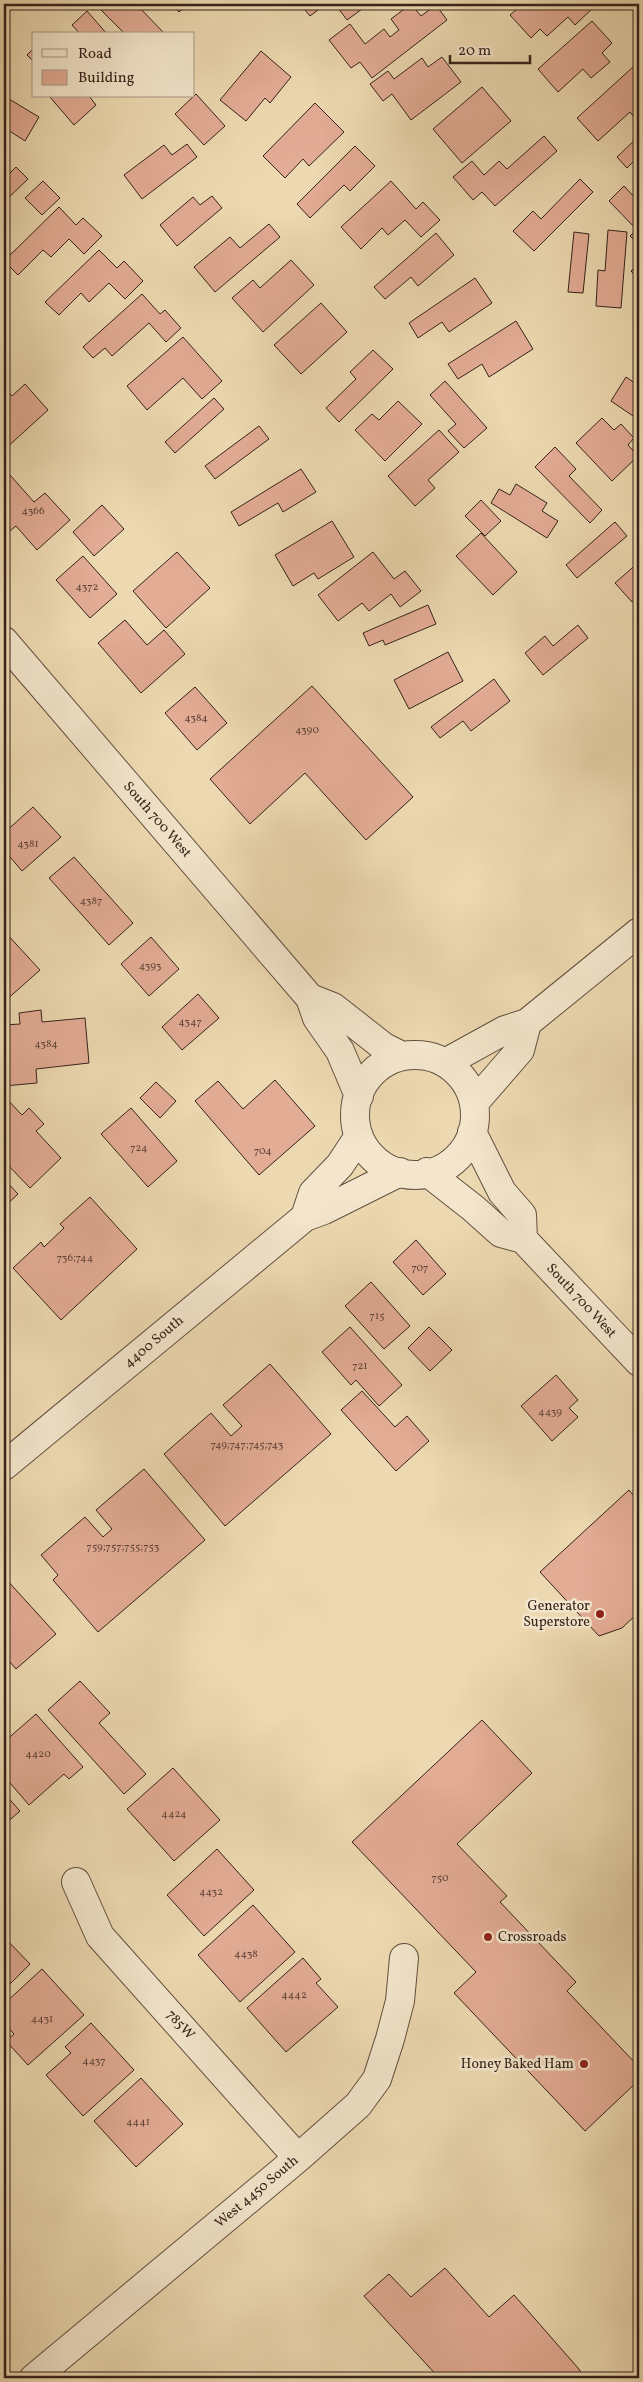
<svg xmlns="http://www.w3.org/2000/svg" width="643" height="2382" font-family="Vollkorn,serif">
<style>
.building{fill:#e3ac95;stroke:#35221a}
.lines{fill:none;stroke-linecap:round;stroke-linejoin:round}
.minor-casing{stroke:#635040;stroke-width:30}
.minor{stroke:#f3e6cc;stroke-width:28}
.poi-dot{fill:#8f2418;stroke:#f3e6cc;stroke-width:2}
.labels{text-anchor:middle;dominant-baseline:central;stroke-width:5;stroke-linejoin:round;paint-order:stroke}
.number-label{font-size:11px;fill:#604439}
.street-label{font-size:14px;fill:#35221a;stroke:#f3e6cc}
.poi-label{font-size:14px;fill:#35221a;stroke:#f3e6cc;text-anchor:end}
</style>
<rect width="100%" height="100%" fill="#edd9b1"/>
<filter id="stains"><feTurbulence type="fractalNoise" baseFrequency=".004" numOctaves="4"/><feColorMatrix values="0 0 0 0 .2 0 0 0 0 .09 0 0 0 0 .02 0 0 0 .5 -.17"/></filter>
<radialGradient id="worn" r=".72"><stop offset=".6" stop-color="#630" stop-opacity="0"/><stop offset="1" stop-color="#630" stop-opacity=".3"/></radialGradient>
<path class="building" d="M99,4H136L165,34H125L97,6Z
M172,4H188L179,12Z
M300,4H326L310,16Z
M335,4H369L347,20Z
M411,4L421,16L436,5L447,20L372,78L360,62L351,68L329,40L350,24L365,44L384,29L390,37L399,30L391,19Z
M523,4H592L594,7L575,25L568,17L547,36L540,29L531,38L510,15Z
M87,11L107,34H80L72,25Z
M592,21L612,43L602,53L610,62L591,78L583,69L558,92L538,69Z
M34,48V62L27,55Z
M261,51L291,77L270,103L265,98L246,121L220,100Z
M442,57L461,82L411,120L392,94L383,101L370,84L388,71L394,79L422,58L428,67Z
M633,67L639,73V117L636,120L630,112L598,141L577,118Z
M482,87L511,121L462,163L433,129Z
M196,94L225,126L204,145L175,114Z
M4,96L39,117L25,141L5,128L9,121L4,118Z
M49,96H89L96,105L74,125Z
M315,103L344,132L309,166L303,159L285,178L263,156Z
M544,136L557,151L495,206L482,192L473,200L453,177L472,161L484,175L499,161L507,169Z
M639,136V156L627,168L617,157Z
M187,144L197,157L142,199L124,175L164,145L172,155Z
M355,146L375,166L350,191L344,185L310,218L297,204Z
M16,167L28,179L4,202V179Z
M580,179L593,192L534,251L513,231L533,211L541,219Z
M43,181L60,198L42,215L25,198Z
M391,181L416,209L423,202L440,220L421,237L405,220L388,235L382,228L361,249L341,227Z
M624,186L639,202V245L630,236L637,230L609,201Z
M212,196L222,208L177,246L160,225L193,197L200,205Z
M59,207L76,225L83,218L102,236L84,254L69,239L51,257L43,250L18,275L4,261Z
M269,224L280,237L215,292L194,267L230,237L240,248Z
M608,230L627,232L621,308L596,306L598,270L605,271Z
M574,232L589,234L583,293L568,292Z
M436,233L454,255L418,286L411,277L385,299L374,287Z
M99,250L117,268L124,261L143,281L125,299L109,283L89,302L81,293L59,315L45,302Z
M291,260L314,285L263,332L232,298L253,280L260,288Z
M639,264V280L631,271Z
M475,278L492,303L449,332L442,322L418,338L409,323Z
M142,294L160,314L165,310L181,328L166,342L149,323L112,356L105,348L93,358L83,347Z
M321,303L347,332L301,374L274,345Z
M516,321L533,349L489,377L482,364L458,379L448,364Z
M183,337L222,381L202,399L183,378L147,410L127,386Z
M373,350L393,369L339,422L326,408L356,379L350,372Z
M626,377L639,386V420L611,401Z
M445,381L487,428L464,448L448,431L456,424L430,395Z
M25,384L48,410L4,450V386L12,396Z
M214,398L224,409L175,453L165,442Z
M398,401L422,424L385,461L355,430L372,414L379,420Z
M602,418L614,430L621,424L634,438L628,445L638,456L612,481L576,443Z
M259,426L269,439L215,479L205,466Z
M439,430L459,452L428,480L435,488L415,506L388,476Z
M555,447L576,469L569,476L602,510L590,523L535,467Z
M301,469L316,492L283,512L278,503L239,526L231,512Z
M10,475L34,502L45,493L70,520L37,550L16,526L4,536V480Z
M516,484L547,503L542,511L558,521L547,538L491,503L499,489L510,495Z
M481,500L501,521L485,536L465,516Z
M102,505L124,529L94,556L73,532Z
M332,521L354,557L318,579L314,573L293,586L275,555Z
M615,522L627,536L577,578L566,565Z
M481,533L517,572L493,595L456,556Z
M177,552L210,588L166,628L133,591Z
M373,552L394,579L405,571L421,591L400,607L391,594L369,611L362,603L338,621L318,595Z
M83,556L117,594L90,618L56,580Z
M639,562V596L632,602L615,583Z
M428,605L436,624L385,645L383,640L369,646L363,633Z
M125,620L147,645L164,630L185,654L141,693L98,643Z
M578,625L588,638L543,675L525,653L545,636L553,646Z
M448,652L463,681L409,709L394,680Z
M494,679L510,701L471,731L463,721L440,738L431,727Z
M312,686L413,797L366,840L305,773L250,824L210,779Z
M195,687L227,723L197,750L165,713Z
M33,807L61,837L22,871L4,850V833Z
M74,857L133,923L109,945L49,878Z
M4,931L40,970L4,1002Z
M151,937L179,969L149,996L121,964Z
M198,994L219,1018L182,1050L162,1027Z
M41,1010L42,1022L85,1018L89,1063L36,1069L37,1083L4,1086V1025L20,1024L19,1013Z
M275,1080L315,1126L259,1175L195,1101L218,1081L243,1109Z
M156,1082L176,1101L160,1118L140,1098Z
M4,1096L22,1115L29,1108L44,1124L36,1131L61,1158L30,1188L4,1161Z
M131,1108L177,1161L148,1187L101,1134Z
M4,1179L18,1194L4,1207Z
M90,1197L137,1249L61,1320L13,1268L41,1242L44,1247L64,1228L60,1224Z
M416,1240L446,1274L423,1295L393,1262Z
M371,1282L410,1326L384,1349L345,1306Z
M350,1327L402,1385L379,1406L356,1380L351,1385L322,1352Z
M429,1327L452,1350L430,1371L408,1348Z
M270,1364L331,1434L225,1526L164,1454L211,1413L231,1436L242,1426L223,1405Z
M556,1375L578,1400L569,1408L578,1417L552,1441L521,1406Z
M362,1391L395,1427L407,1416L429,1441L396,1471L341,1410Z
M144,1469L205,1540L98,1632L53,1580L58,1575L41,1555L85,1517L103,1537L112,1529L96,1510Z
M629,1490L639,1502V1612L622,1628L599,1636L540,1572Z
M6,1579L56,1634L16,1669L4,1655V1581Z
M80,1681L110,1713L99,1723L146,1774L124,1794L48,1710Z
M36,1714L83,1767L69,1779L64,1774L29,1805L4,1776V1742Z
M482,1720L532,1773L457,1844L507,1896L500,1902L576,1982L567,1991L639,2067V2080L585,2131L454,1993L476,1972L352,1842Z
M173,1768L220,1820L174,1861L127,1809Z
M4,1793L20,1811L4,1825Z
M217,1849L254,1890L204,1936L167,1895Z
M253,1905L295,1952L240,2002L198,1955Z
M4,1937L30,1964L4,1990Z
M303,1958L321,1979L316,1983L338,2007L286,2052L247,2008Z
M42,1969L84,2015L28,2065L6,2041L14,2034L4,2023V2004Z
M91,2023L134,2070L83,2116L46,2075L71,2053L65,2047Z
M141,2078L183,2124L136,2167L94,2121Z
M445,2268L489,2317L514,2295L578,2368L585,2378H439L364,2296L389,2274L411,2297Z"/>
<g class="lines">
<defs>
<path id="minor" d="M4,641L310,998L317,1018L340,1051L359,1096
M310,998L333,1007L384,1047L402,1056
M355 1115a60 60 0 1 1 120 0a60 60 0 1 1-120 0Z
M445,1063L505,1030L527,1023L639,932
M474,1103L520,1050L527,1023
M472,1132L502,1192L522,1215L523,1239
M427,1172L473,1208L501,1233L523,1239L639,1362
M305,1217L313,1193L340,1165L359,1136
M4,1466L305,1217L324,1210L400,1172
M76,1882L100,1936L298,2158
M34,2378L298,2158L358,2105L377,2079L390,2039L400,2001L404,1958"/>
</defs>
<use href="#minor" class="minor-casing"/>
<use href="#minor" class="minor"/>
</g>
<g class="poi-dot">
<circle cx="600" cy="1614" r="5"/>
<circle cx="488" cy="1937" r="5"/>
<circle cx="584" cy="2064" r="5"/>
</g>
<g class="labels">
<g class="number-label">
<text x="33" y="511">4366</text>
<text x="87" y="587">4372</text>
<text x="196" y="718">4384</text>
<text x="307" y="730">4390</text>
<text x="28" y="844">4381</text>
<text x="91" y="901">4387</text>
<text x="150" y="966">4393</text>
<text x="190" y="1022">4347</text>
<text x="46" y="1044">4384</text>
<text x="139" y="1148">724</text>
<text x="263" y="1151">704</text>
<text x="75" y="1258">736;744</text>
<text x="420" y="1268">707</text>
<text x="377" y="1316">715</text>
<text x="360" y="1366">721</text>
<text x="550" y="1412">4439</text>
<text x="247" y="1445">749;747;745;743</text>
<text x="123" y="1547">759;757;755;753</text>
<text x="38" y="1754">4420</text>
<text x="174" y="1814">4424</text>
<text x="440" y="1878">750</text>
<text x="211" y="1892">4432</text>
<text x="246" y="1954">4438</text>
<text x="294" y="1995">4442</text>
<text x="42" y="2019">4431</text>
<text x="94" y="2061">4437</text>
<text x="138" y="2122">4441</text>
</g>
<g class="street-label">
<text transform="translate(157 820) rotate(49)">South 700 West</text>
<text transform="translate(581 1301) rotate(47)">South 700 West</text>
<text transform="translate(154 1342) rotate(-40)">4400 South</text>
<text transform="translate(180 2025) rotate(48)">785W</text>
<text transform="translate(257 2192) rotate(-40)">West 4450 South</text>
</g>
<g class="poi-label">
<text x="590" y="1606">Generator<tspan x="590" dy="16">Superstore</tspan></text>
<text x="498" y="1937" text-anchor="start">Crossroads</text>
<text x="574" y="2064">Honey Baked Ham</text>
</g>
</g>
<rect width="643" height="2382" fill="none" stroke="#edd9b1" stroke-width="20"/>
<rect x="5" y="5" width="633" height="2372" fill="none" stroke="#35221a" stroke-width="2.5"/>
<rect x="10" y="10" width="623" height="2362" fill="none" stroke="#35221a"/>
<rect x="32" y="32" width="162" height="65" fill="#f3e6cc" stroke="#a79885"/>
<rect x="42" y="49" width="25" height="8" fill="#f3e6cc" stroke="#a79885"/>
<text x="78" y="58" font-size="15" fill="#35221a">Road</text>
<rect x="42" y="70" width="25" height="15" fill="#e3ac95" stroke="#a79885"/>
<text x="78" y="82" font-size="15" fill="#35221a">Building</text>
<path d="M450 55v8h80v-8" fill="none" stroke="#35221a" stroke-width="2.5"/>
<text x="458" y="55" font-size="15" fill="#35221a" stroke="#f3e6cc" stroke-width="4" paint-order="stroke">20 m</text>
<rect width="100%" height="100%" filter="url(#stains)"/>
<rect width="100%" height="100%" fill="url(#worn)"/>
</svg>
